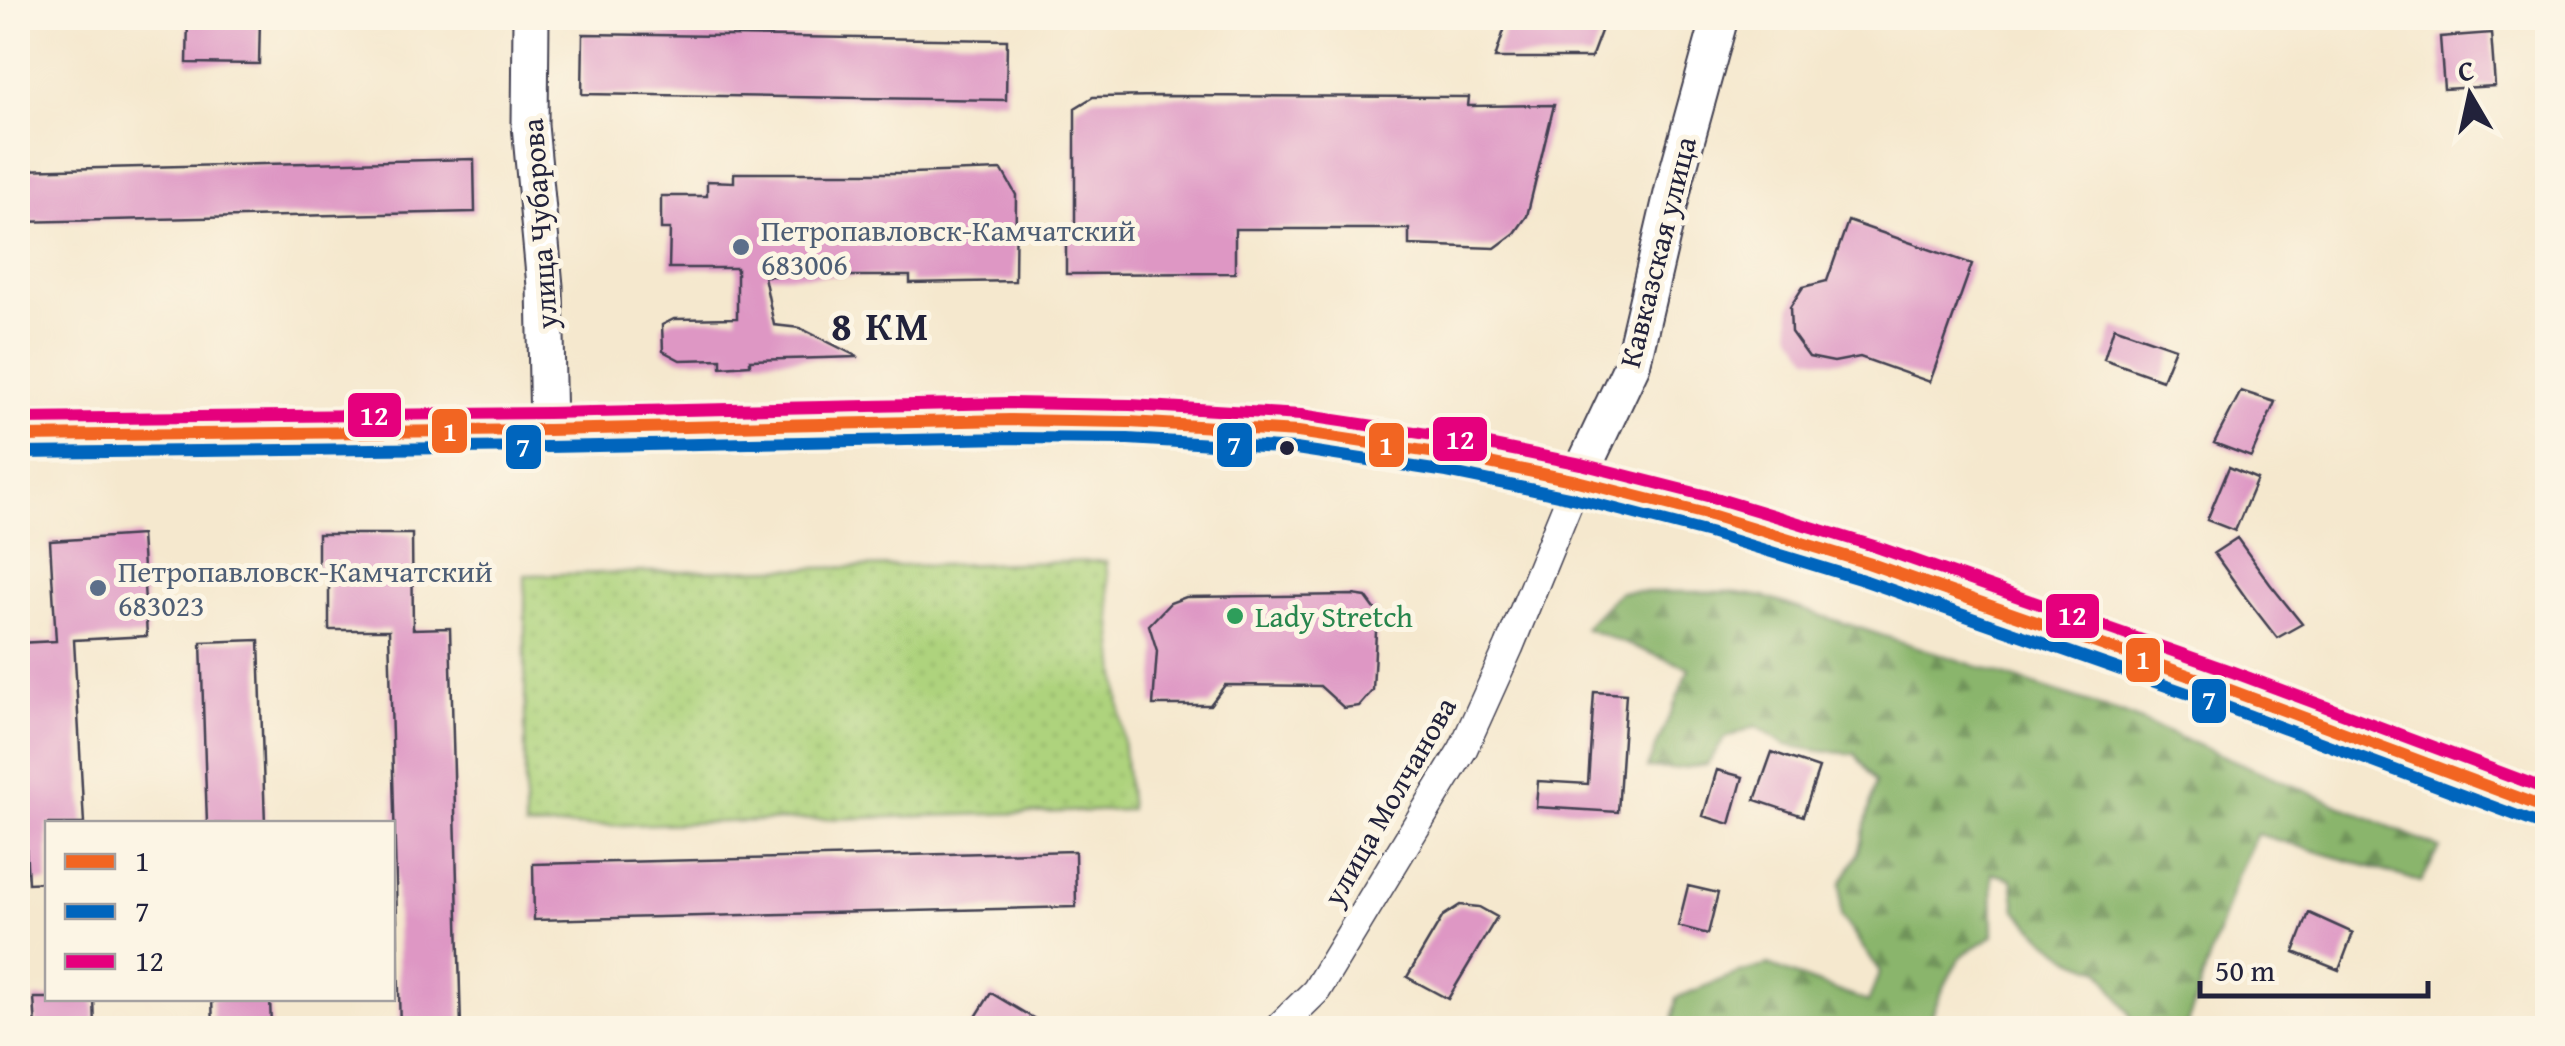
<svg xmlns="http://www.w3.org/2000/svg" width="2565" height="1046" font-family="'Gentium Book Plus',serif">
<style>
.grass{fill:url(#grass-dots);stroke:#687a5c;stroke-width:2.5}
.forest{fill:url(#forest-firs);stroke:#566c54;stroke-width:2.5}
.building{fill:#de97c4}
.lines{fill:none;stroke-linecap:round;stroke-linejoin:round}
.minor-casing{stroke:#424051;stroke-width:31}
.tertiary-casing{stroke:#424051;stroke-width:39}
.primary-casing{stroke:#424051;stroke-width:49}
.minor{stroke:#fff;stroke-width:28}
.tertiary{stroke:#fff;stroke-width:35}
.primary{stroke:#fff;stroke-width:45}
.bus-1-casing{stroke:#fcf5e5;stroke-width:20}
.bus-2-casing{stroke:#fcf5e5;stroke-width:20}
.bus-3-casing{stroke:#fcf5e5;stroke-width:20}
.bus-1{stroke:#f26522;stroke-width:12}
.bus-2{stroke:#0065bd;stroke-width:12}
.bus-3{stroke:#e5007d;stroke-width:12}
.service-dot{fill:#5c6f8a;stroke:#fcf5e5;stroke-width:4}
.bus-dot{fill:#22223b;stroke:#fcf5e5;stroke-width:4}
.leisure-dot{fill:#2e9e5b;stroke:#fcf5e5;stroke-width:4}
.labels{text-anchor:middle;dominant-baseline:central;stroke-width:10;stroke-linejoin:round;paint-order:stroke}
.street-label{font-size:30px;fill:#22223b;stroke:#fcf5e5}
.service-label{font-size:30px;fill:#4e5e75;stroke:#fcf5e5;text-anchor:start}
.leisure-label{font-size:30px;fill:#27864d;stroke:#fcf5e5;text-anchor:start}
.district-label{font-size:40px;font-weight:bold;letter-spacing:2.5px;fill:#22223b;stroke:#fcf5e5}
.line-badge{stroke:#fcf5e5;stroke-width:4}
.badge-label{font-size:28px;text-anchor:middle;font-weight:bold;fill:#fff}
</style>
<defs>
<pattern id="grass-dots" width="8" height="8" patternUnits="userSpaceOnUse" patternTransform="scale(2.5)"><rect width="8" height="8" fill="#aed37d"/><path d="M2 2h.1M6 6h.1" fill="none" stroke="#95b56d" stroke-width="1.8" stroke-linecap="round"/></pattern>
<pattern id="forest-firs" width="22" height="20" patternUnits="userSpaceOnUse" patternTransform="scale(2.5)"><rect width="22" height="20" fill="#8ab56c"/><path d="M5 1l3.5 6h-7zM16 11l3.5 6h-7z" fill="#70935a"/></pattern>
</defs>
<rect width="100%" height="100%" fill="#fcf5e5"/>
<filter id="ink" filterUnits="userSpaceOnUse"><feTurbulence type="fractalNoise" baseFrequency=".01" numOctaves="2"/><feDisplacementMap in="SourceGraphic" scale="20" xChannelSelector="R" yChannelSelector="G"/><feConvolveMatrix kernelMatrix="1 2 1 2 8 2 1 2 1" color-interpolation-filters="sRGB"/></filter>
<filter id="wash" filterUnits="userSpaceOnUse"><feTurbulence type="fractalNoise" baseFrequency=".0048" numOctaves="4" result="noise"/><feDisplacementMap in="SourceGraphic" scale="40" xChannelSelector="R" yChannelSelector="G"/><feGaussianBlur stdDeviation="2.25" result="paint"/><feColorMatrix in="noise" values="0 0 0 0 0 0 0 0 0 0 0 0 0 0 0 0 0 1.4 0 .05"/><feComposite in="paint" operator="in"/></filter>
<g filter="url(#wash)">
<rect width="100%" height="100%" fill="#f5e8ce"/>
<path class="grass" d="M1106,561L1130,810L525,828V575Z"/>
<path class="forest" d="M1619,592H1730L1764,597L2127,715L2440,848L2421,882L2257,834L2238,873L2186,1028H2136L2129,1013L2101,970L2074,960L2046,940L2016,910L2012,879L1992,873L1993,935C1984,943 1972,948 1965,954C1952,964 1933,1012 1926,1028H1671L1676,998L1736,974L1768,965L1868,1002L1880,972L1841,916V883L1858,854L1876,782L1855,754L1820,751L1786,745L1756,726L1725,738L1707,765L1672,769L1647,768L1690,668L1584,628Z"/>
<g id="blocks">
<path class="building" d="M188,18H260L259,64L187,63Z
M1508,18H1606L1591,58H1495Z
M2491,33L2495,86L2444,89L2440,37Z
M583,34L1007,40L1006,100L582,94Z
M1162,96L1469,97L1468,106L1554,105L1527,216L1515,233L1495,248L1409,245V229H1235V273L1066,274V225H1075V108L1093,97Z
M474,159L475,212L18,222V170Z
M1002,170L1016,195L1015,281L910,283V276H764L774,325L800,328L858,357L750,360V365L721,367V359L680,360L663,351L662,325L674,319L737,318V268H669L670,229H661V196H707V181L734,182V173H910Z
M1848,221L1972,264L1930,382L1860,357L1834,362L1809,357L1791,332L1790,307L1803,287L1827,281Z
M2114,327L2175,348L2162,380L2104,359Z
M2241,391L2275,402L2251,457L2214,443Z
M2229,467L2257,479L2235,531L2207,520Z
M318,534H412L413,629L450,628L461,1028H400L389,630H329V574H318Z
M141,535L147,636L74,640L84,824H48V882L28,883L18,695V643L56,641L50,541Z
M2237,538L2270,584L2302,624L2277,638L2246,598L2214,553Z
M1353,595L1366,597L1377,612L1373,690L1359,706L1344,708L1320,686L1225,685L1210,705H1153L1157,651L1149,625L1170,603L1186,597Z
M259,640L265,824H207L201,642Z
M1594,692L1626,694L1618,812L1536,807L1538,781L1588,784Z
M1772,752L1819,768L1803,816L1755,800Z
M1717,770L1743,777L1730,824L1703,816Z
M1075,851L1076,907L534,920L533,864Z
M1688,886L1718,893L1708,934L1678,926Z
M1460,905L1479,907L1497,917L1448,999L1407,977L1443,916Z
M2309,913L2353,933L2339,970L2294,952Z
M991,993L1050,1028H969Z
M34,998H94L95,1028H36Z
M212,998H270L271,1028H213Z"/>
</g>
</g>
<g filter="url(#ink)">
<use href="#blocks" fill-opacity="0" stroke="#424051" stroke-width="2.5"/>
<g class="lines">
<defs>
<path id="minor" d="M1278,1028L1316,991L1463,749L1509,647L1577,481"/>
<path id="tertiary" d="M531,18L530,125L545,286L548,430
M1577,481L1632,365L1675,181L1720,18"/>
<path id="primary" d="M18,436L548,430L1010,420L1129,422L1298,432L1450,455L1577,481L1714,516L1868,563L2227,689L2548,809"/>
</defs>
<use href="#minor" class="minor-casing"/>
<use href="#tertiary" class="tertiary-casing"/>
<use href="#primary" class="primary-casing"/>
<use href="#minor" class="minor"/>
<use href="#tertiary" class="tertiary"/>
<use href="#primary" class="primary"/>
<defs>
<path id="bus-1" d="M18,436L548,430L1010,420L1129,422L1298,432L1450,455L1577,481L1714,516L1868,563L2227,689L2548,809"/>
<path id="bus-2" d="M18,453L548,447L1010,438L1128,439L1296,449L1447,472L1573,498L1709,533L1863,580L2221,705L2542,825"/>
<path id="bus-3" d="M18,419L548,413L1010,403L1130,405L1301,415L1454,438L1581,464L1719,499L1874,546L2233,672L2548,790"/>
</defs>
<use href="#bus-1" class="bus-1-casing"/>
<use href="#bus-2" class="bus-2-casing"/>
<use href="#bus-3" class="bus-3-casing"/>
<use href="#bus-1" class="bus-1"/>
<use href="#bus-2" class="bus-2"/>
<use href="#bus-3" class="bus-3"/>
</g>
</g>
<g class="service-dot">
<circle cx="741" cy="247" r="10"/>
<circle cx="98" cy="588" r="10"/>
</g>
<circle class="bus-dot" cx="1287" cy="448" r="9"/>
<circle class="leisure-dot" cx="1235" cy="616" r="10"/>
<g class="labels">
<g class="street-label">
<text transform="translate(539 224) rotate(-94)">улица Чубарова</text>
<text transform="translate(1657 252) rotate(-76)">Кавказская улица</text>
<text transform="translate(1389 801) rotate(-60)">улица Молчанова</text>
</g>
<g class="service-label">
<text x="761" y="230">Петропавловск-Камчатский<tspan x="761" dy="34">683006</tspan></text>
<text x="118" y="571">Петропавловск-Камчатский<tspan x="118" dy="34">683023</tspan></text>
</g>
<g class="leisure-label">
<text x="1255" y="616">Lady Stretch</text>
</g>
<g class="district-label">
<text x="881" y="325">8 КМ</text>
</g>
</g>
<g class="line-badge">
<rect x="346" y="391" width="57" height="48" rx="10" fill="#e5007d"/>
<rect x="430" y="407" width="39" height="48" rx="10" fill="#f26522"/>
<rect x="1431" y="415" width="58" height="48" rx="10" fill="#e5007d"/>
<rect x="1215" y="421" width="39" height="48" rx="10" fill="#0065bd"/>
<rect x="1367" y="421" width="39" height="48" rx="10" fill="#f26522"/>
<rect x="504" y="423" width="39" height="48" rx="10" fill="#0065bd"/>
<rect x="2044" y="592" width="57" height="48" rx="10" fill="#e5007d"/>
<rect x="2124" y="636" width="38" height="48" rx="10" fill="#f26522"/>
<rect x="2190" y="677" width="38" height="48" rx="10" fill="#0065bd"/>
</g>
<g class="badge-label">
<text x="374" y="425">12</text>
<text x="450" y="441">1</text>
<text x="1460" y="449">12</text>
<text x="1234" y="455">7</text>
<text x="1386" y="455">1</text>
<text x="523" y="457">7</text>
<text x="2072" y="625">12</text>
<text x="2143" y="669">1</text>
<text x="2209" y="710">7</text>
</g>
<rect width="2565" height="1046" fill="none" stroke="#fcf5e5" stroke-width="60"/>
<rect x="45" y="821" width="350" height="180" fill="#fcf5e5" stroke="#a5a1a1" stroke-width="2.5"/>
<rect x="65" y="854" width="50" height="15" fill="#f26522" stroke="#a5a1a1" stroke-width="2.5"/>
<text x="135" y="871" font-size="30" fill="#22223b">1</text>
<rect x="65" y="904" width="50" height="15" fill="#0065bd" stroke="#a5a1a1" stroke-width="2.5"/>
<text x="135" y="921" font-size="30" fill="#22223b">7</text>
<rect x="65" y="954" width="50" height="15" fill="#e5007d" stroke="#a5a1a1" stroke-width="2.5"/>
<text x="135" y="971" font-size="30" fill="#22223b">12</text>
<g transform="translate(2470 95) rotate(351)" stroke="#fcf5e5" stroke-width="8" paint-order="stroke">
<path d="M0-8L18 38L0 25L-18 38Z" fill="#22223b"/>
<text y="-15" font-size="28" font-weight="bold" text-anchor="middle" fill="#22223b">С</text>
</g>
<path d="M2200 981v15h228v-15" fill="none" stroke="#22223b" stroke-width="5"/>
<text x="2215" y="981" font-size="30" fill="#22223b" stroke="#fcf5e5" stroke-width="8" paint-order="stroke">50 m</text>
</svg>
